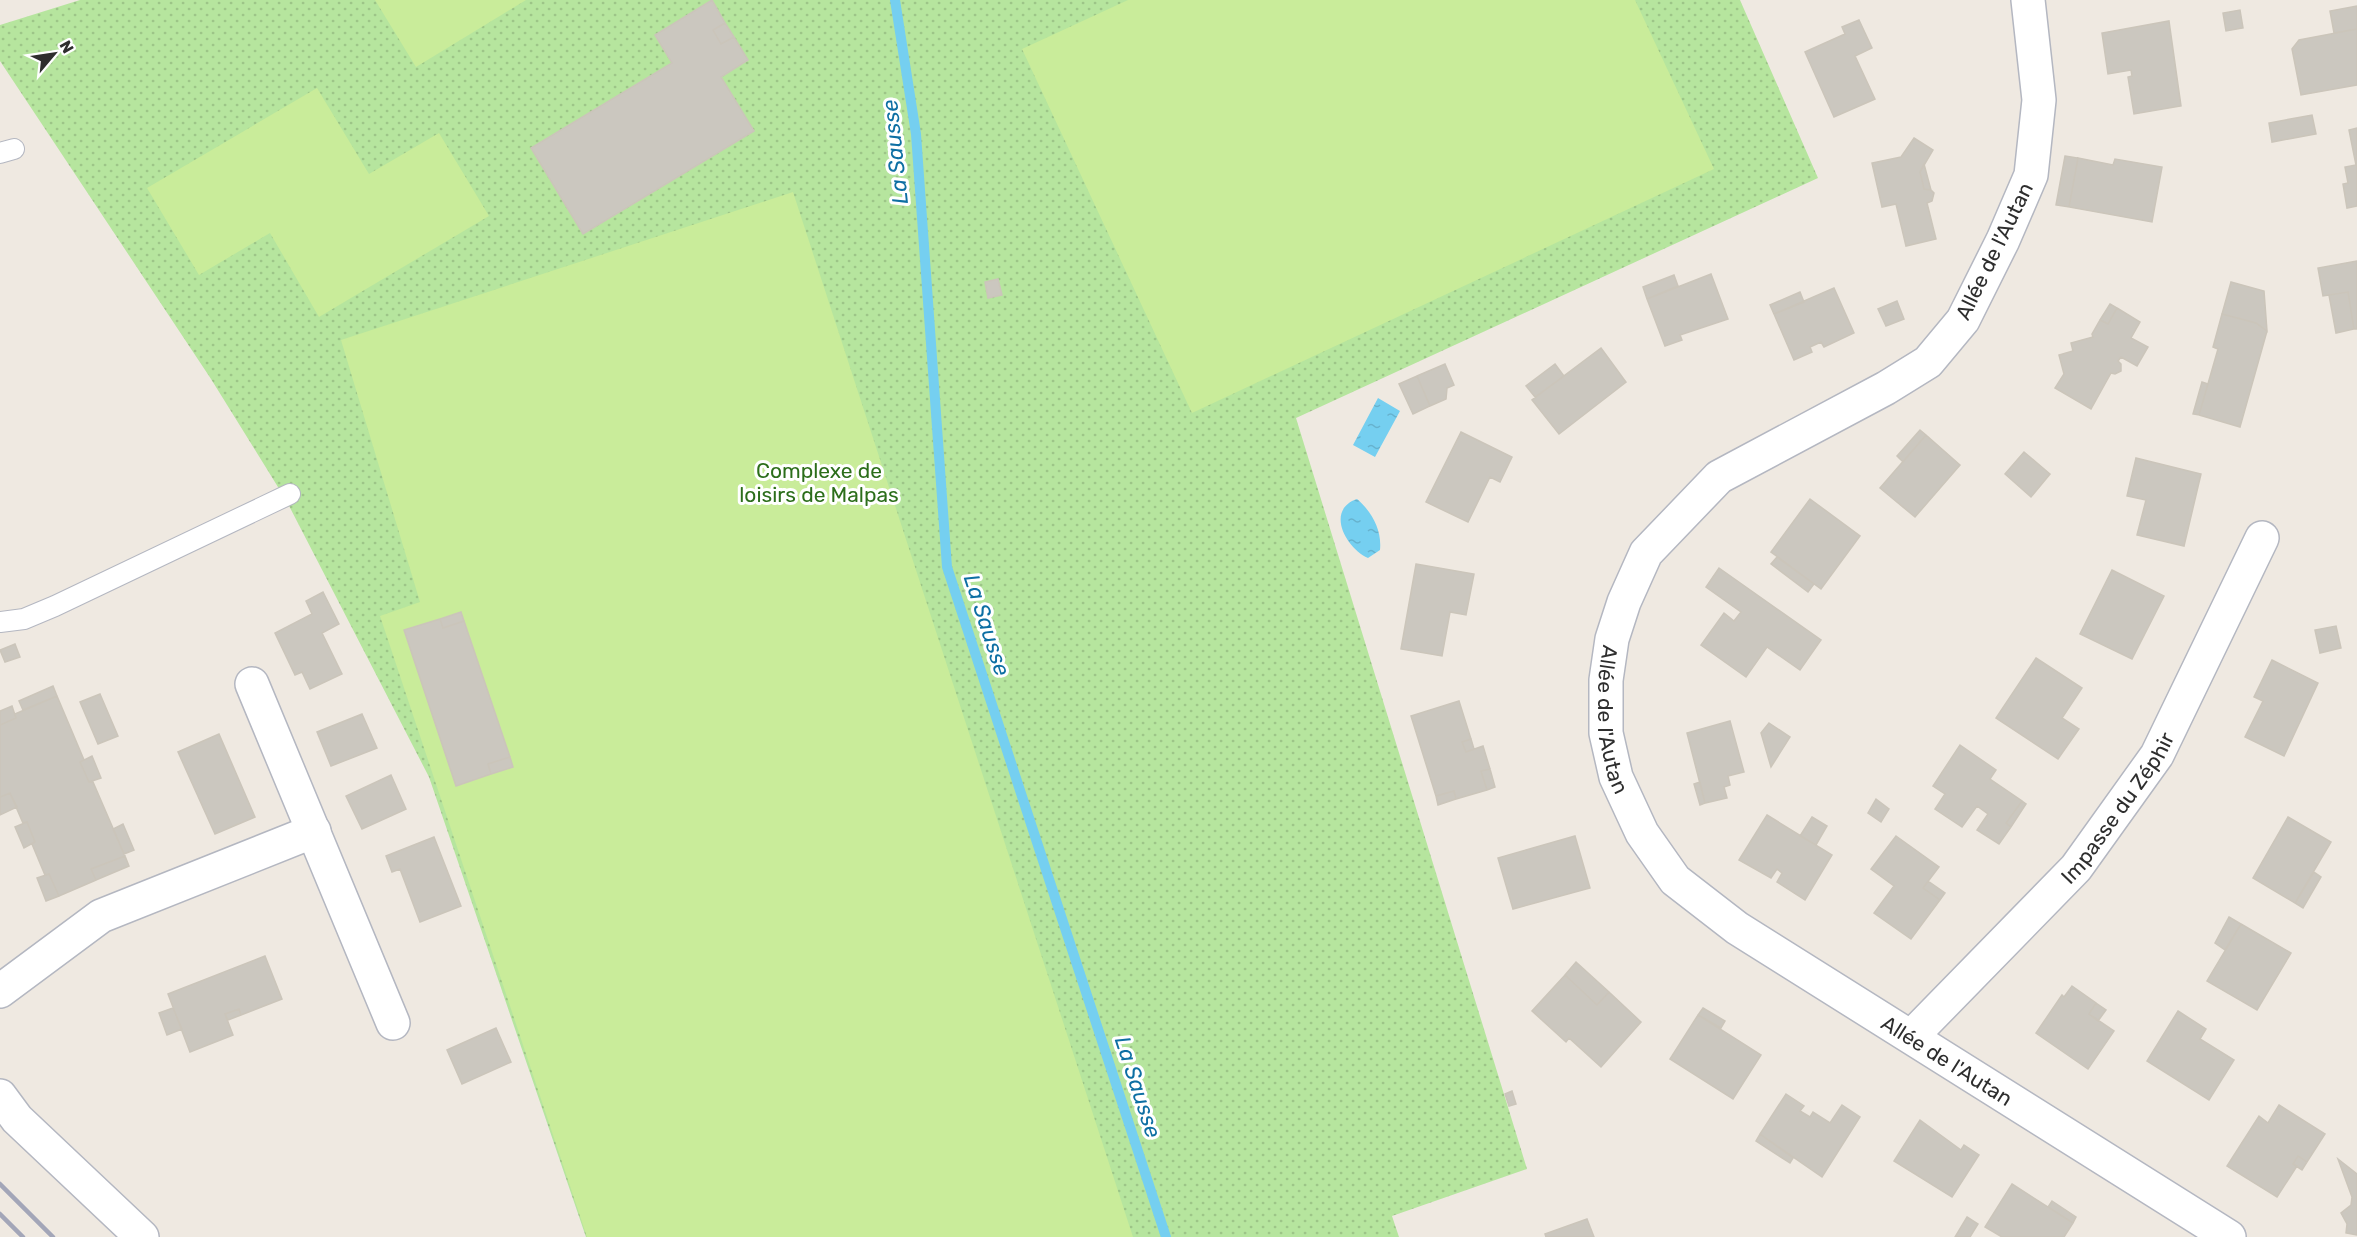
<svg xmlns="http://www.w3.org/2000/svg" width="2357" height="1237" font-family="Rubik,sans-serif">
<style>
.park{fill:url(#park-dots)}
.pitch{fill:#c9ec9a}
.water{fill:url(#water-ripples)}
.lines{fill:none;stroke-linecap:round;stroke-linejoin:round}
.stream{stroke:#75cff0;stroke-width:10}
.building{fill:#cbc7bf;stroke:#cbc5ba;stroke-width:1.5}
.lane-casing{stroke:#b4b7c1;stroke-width:22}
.street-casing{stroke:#b4b7c1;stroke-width:36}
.lane{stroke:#fff;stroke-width:20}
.street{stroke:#fff;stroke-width:33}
.rail{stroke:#a3a6b8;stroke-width:4.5}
.labels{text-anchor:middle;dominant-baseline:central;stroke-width:6;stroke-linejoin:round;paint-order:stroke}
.street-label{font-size:21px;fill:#2e2e2e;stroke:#fff}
.park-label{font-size:21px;fill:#2c6e1b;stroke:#fff}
.water-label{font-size:22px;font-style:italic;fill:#0d6fa3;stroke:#fff}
</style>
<defs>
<pattern id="park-dots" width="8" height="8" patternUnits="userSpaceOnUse" patternTransform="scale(1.5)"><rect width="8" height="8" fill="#b6e59e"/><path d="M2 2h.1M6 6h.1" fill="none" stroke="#9dc588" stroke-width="1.8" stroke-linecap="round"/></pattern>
<pattern id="water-ripples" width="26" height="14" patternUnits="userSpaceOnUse" patternTransform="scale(1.5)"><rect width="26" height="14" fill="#75cff0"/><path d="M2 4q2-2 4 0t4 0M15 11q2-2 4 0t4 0" fill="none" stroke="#66b2ce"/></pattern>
</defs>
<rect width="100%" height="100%" fill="#efe9e1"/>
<path class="park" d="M80,0H1740L1818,178L1296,418L1527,1169L1392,1216L1399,1237H586L429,777L286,500L211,379L0,61V25Z"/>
<path class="pitch" d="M375,0H526L416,67Z
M1128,0H1635L1714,169L1192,413L1022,49Z
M317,88L369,174L439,133L489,216L319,317L270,233L199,275L147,188Z
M793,192L1133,1237H587L380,616L420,602L341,340Z"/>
<path class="water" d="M1378,398L1400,411L1375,457L1353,445Z
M1357,499C1372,512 1382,530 1380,550L1368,558C1346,548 1325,510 1357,499Z"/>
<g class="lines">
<path class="stream" d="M895,0L916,134L947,567L1166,1237"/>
</g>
<path class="building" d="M712,0L725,23L713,30L721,44L734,37L748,60L721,77L754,131L583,234L531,148L672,63L655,35Z
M2357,6V29L2334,33L2330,11Z
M2240,10L2243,28L2226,31L2223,13Z
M1859,20L1872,48L1855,56L1875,99L1834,117L1805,52L1845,34L1842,27Z
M2169,21L2181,106L2134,114L2128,77L2132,76L2131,70L2108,74L2102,33Z
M725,23L734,37L721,44L713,30Z
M2357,29V85L2301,95L2292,49L2299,40Z
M2312,115L2316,134L2272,142L2269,123Z
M2357,128V206L2347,208L2343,184L2348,183L2345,167L2356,165L2349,130Z
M1914,138L1933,150L1920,172L1924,189L1931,190L1934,193L1932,201L1927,203L1936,239L1906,246L1896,204L1882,207L1872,163L1901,157Z
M2065,156L2078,158L2069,207L2056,205Z
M2078,158L2113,165L2115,159L2162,167L2152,222L2069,207Z
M1924,164L1931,190L1924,189L1920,172Z
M2357,261V329H2354L2348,292L2323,296L2318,268Z
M1711,274L1728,319L1680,335L1682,340L1665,346L1647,299Z
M1674,275L1678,286L1647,299L1643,287Z
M998,279L1002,295L988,298L985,282Z
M2231,282L2264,291L2267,331L2256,323L2222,314Z
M1834,288L1854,333L1824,347L1821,342L1810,347L1812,352L1794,360L1774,314Z
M1800,292L1804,302L1774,314L1770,305Z
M2348,292L2354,329L2336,333L2329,295Z
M1897,301L1904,319L1886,326L1878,309Z
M2110,304L2117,308L2108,324L2100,320Z
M2117,308L2140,322L2131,338L2148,347L2137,366L2121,357L2118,361L2121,364V371L2115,374L2111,373L2091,409L2055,388L2064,374L2059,355L2073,351L2071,343L2093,337L2092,334L2100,320L2108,324Z
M2222,314L2256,323L2267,331L2240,427L2199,415L2218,349L2213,347Z
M1601,348L1626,382L1559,434L1532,400Z
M1445,364L1454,385L1447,388L1446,399L1430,406L1417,376Z
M1555,364L1564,376L1535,397L1526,386Z
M1417,376L1430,406L1413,414L1399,384Z
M2202,382L2208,384L2199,415L2193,414Z
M1920,430L1926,435L1903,462L1897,456Z
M1461,432L1512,457L1500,482L1490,477L1468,522L1426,502Z
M1926,435L1960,465L1915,517L1880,488Z
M2024,452L2050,474L2031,497L2005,474Z
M2136,458L2201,474L2184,546L2137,535L2146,500L2127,496Z
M1810,499L1860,536L1821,589L1771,552Z
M1777,557L1814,584L1808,592L1771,564Z
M1416,564L1474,574L1466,615L1450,612L1442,656L1401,649Z
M1719,568L1821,640L1800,670L1767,647L1746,677L1701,645L1724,613L1734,621L1741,612L1706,587Z
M2112,570L2164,596L2132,659L2080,634Z
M323,592L339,624L322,633L342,674L310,689L302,672L295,675L275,633L312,614L306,601Z
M461,612L464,621L443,628L440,619Z
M440,619L443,628L464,621L510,757L488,764L491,774L456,786L404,630Z
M2336,626L2341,648L2320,653L2315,630Z
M15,644L20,657L5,662L0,650Z
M2036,658L2082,688L2062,718L2079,729L2058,759L1996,718Z
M2272,660L2318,683L2284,756L2245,737L2263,701L2254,697Z
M53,686L57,696L23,710L19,701Z
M100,694L118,736L98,744L80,702Z
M57,696L84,760L80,762L89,782H93L125,856L91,869L96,880L59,896L49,874L45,875L32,844L35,842L27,822L23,823L10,793L0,797V725L16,718L15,714Z
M1459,701L1471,739L1462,742L1466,752L1483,746L1490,769L1481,771L1487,790L1456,799L1454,791L1436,796L1411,716Z
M12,706L16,718L0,725V711Z
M362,714L377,748L331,766L317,732Z
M1730,721L1744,772L1728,776L1730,785L1724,787L1727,798L1705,803L1687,733Z
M1769,723L1790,737L1771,767L1761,733Z
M219,734L255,817L215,834L178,752Z
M1471,739L1474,749L1466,752L1462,742Z
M1960,745L1996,770L1990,779L2022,801L2006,823L2011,827L1999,844L1977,830L1988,814L1977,806L1962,827L1935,809L1945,794L1933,786Z
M92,756L101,778L89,782L80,762Z
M510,757L513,767L491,774L488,764Z
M1490,769L1495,787L1487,790L1481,771Z
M391,775L406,809L362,829L346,796Z
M1700,782L1705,803L1700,805L1694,784Z
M1454,791L1456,799L1438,805L1436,796Z
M10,793L17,807L0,815V797Z
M1876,799L1889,809L1881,822L1868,813Z
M2022,801L2026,804L2011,827L2006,823Z
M1767,815L1832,855L1805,900L1777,882L1782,873L1777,869L1771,878L1739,860Z
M1812,817L1827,826L1816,845L1800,836Z
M2288,817L2331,842L2295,903L2253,878Z
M27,822L35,842L24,848L15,827Z
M123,824L134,850L124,854L113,829Z
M1575,836L1590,888L1513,909L1498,858Z
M1896,836L1939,867L1923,888L1940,900L1911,939L1874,913L1894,886L1871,869Z
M434,837L461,906L420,922L400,869L392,872L386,856Z
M125,856L129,866L96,880L91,869Z
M2314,872L2321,877L2303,908L2295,903Z
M49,874L59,896L46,901L37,878Z
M1928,881L1945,893L1940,900L1923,888Z
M2229,917L2241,924L2225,950L2215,943Z
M2241,924L2291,953L2257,1010L2207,981Z
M265,956L282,999L241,1015L239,1009L225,1014L233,1035L190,1052L168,994Z
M1576,962L1609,992L1597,1005L1565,975Z
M1565,975L1597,1005L1609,992L1641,1022L1601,1067L1569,1038L1566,1042L1532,1011Z
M2072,986L2096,1003L2089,1014L2114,1031L2088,1069L2036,1033L2062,995L2064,997Z
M2096,1003L2106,1010L2098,1021L2089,1014Z
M173,1008L182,1029L167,1035L159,1013Z
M1703,1008L1725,1021L1721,1028L1698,1015Z
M239,1009L241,1015L228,1020L225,1014Z
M2178,1011L2206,1029L2200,1039L2234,1060L2209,1100L2147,1061Z
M1698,1015L1761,1055L1733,1099L1670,1059Z
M496,1028L511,1062L462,1084L447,1050Z
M1512,1091L1516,1104L1509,1106L1505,1094Z
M1786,1094L1804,1106L1800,1111L1810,1117L1813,1112L1830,1123L1842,1105L1860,1117L1822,1177L1760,1134Z
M2279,1105L2325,1134L2307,1162L2298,1156L2293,1164L2297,1166L2277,1197L2227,1166L2259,1116L2268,1123Z
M1920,1120L1961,1150L1964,1145L1979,1155L1952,1197L1894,1161Z
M1760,1134L1793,1158L1790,1163L1756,1141Z
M2298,1156L2307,1162L2302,1170L2293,1164Z
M2338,1159L2357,1174V1235L2346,1233L2347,1224L2341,1213L2351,1205L2352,1197Z
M2012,1184L2073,1223L2064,1237H2002L1985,1227Z
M2052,1201L2076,1217L2073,1223L2048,1207Z
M1967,1217L1978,1224L1970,1237H1955Z
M1587,1219L1594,1237H1546L1545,1234Z"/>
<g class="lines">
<defs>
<path id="lane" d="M0,153L14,149
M0,622L24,619L55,606L290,494"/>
<g id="street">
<path id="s1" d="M2028,0L2039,100L2031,175L2003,240L1963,320L1928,362L1886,388L1719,477L1646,553L1624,602L1612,639L1606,680V733L1616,777L1642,833L1675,880L1737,928L2229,1237"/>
<path d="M252,684L393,1023"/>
<path d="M0,991L101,916L314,831"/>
<path id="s2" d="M1912,1036L2076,868L2157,755L2262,538"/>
<path d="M0,1096L17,1119L142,1237"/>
</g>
</defs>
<use href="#lane" class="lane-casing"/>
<use href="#street" class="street-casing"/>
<use href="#lane" class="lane"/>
<use href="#street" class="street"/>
<path class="rail" d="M0,1184L53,1237
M0,1214L23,1237"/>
</g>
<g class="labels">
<g class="street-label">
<text transform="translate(1994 251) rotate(-64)">Allée de l'Autan</text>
<text stroke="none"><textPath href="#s1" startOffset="909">Allée de l'Autan</textPath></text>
<text stroke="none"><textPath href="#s2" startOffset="308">Impasse du Zéphir</textPath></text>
<text stroke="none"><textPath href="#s1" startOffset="1413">Allée de l'Autan</textPath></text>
</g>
<g class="park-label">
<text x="819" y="470">Complexe de<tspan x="819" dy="24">loisirs de Malpas</tspan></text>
</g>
<g class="water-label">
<text transform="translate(895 152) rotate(-96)">La Sausse</text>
<text transform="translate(987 625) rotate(72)">La Sausse</text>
<text transform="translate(1138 1087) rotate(72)">La Sausse</text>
</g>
</g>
<g transform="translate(54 54) rotate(61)" stroke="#ffffff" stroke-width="4.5" paint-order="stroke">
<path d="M0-4.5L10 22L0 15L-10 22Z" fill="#2e2e2e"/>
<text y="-9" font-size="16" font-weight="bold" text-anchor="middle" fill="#2e2e2e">N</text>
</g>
</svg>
